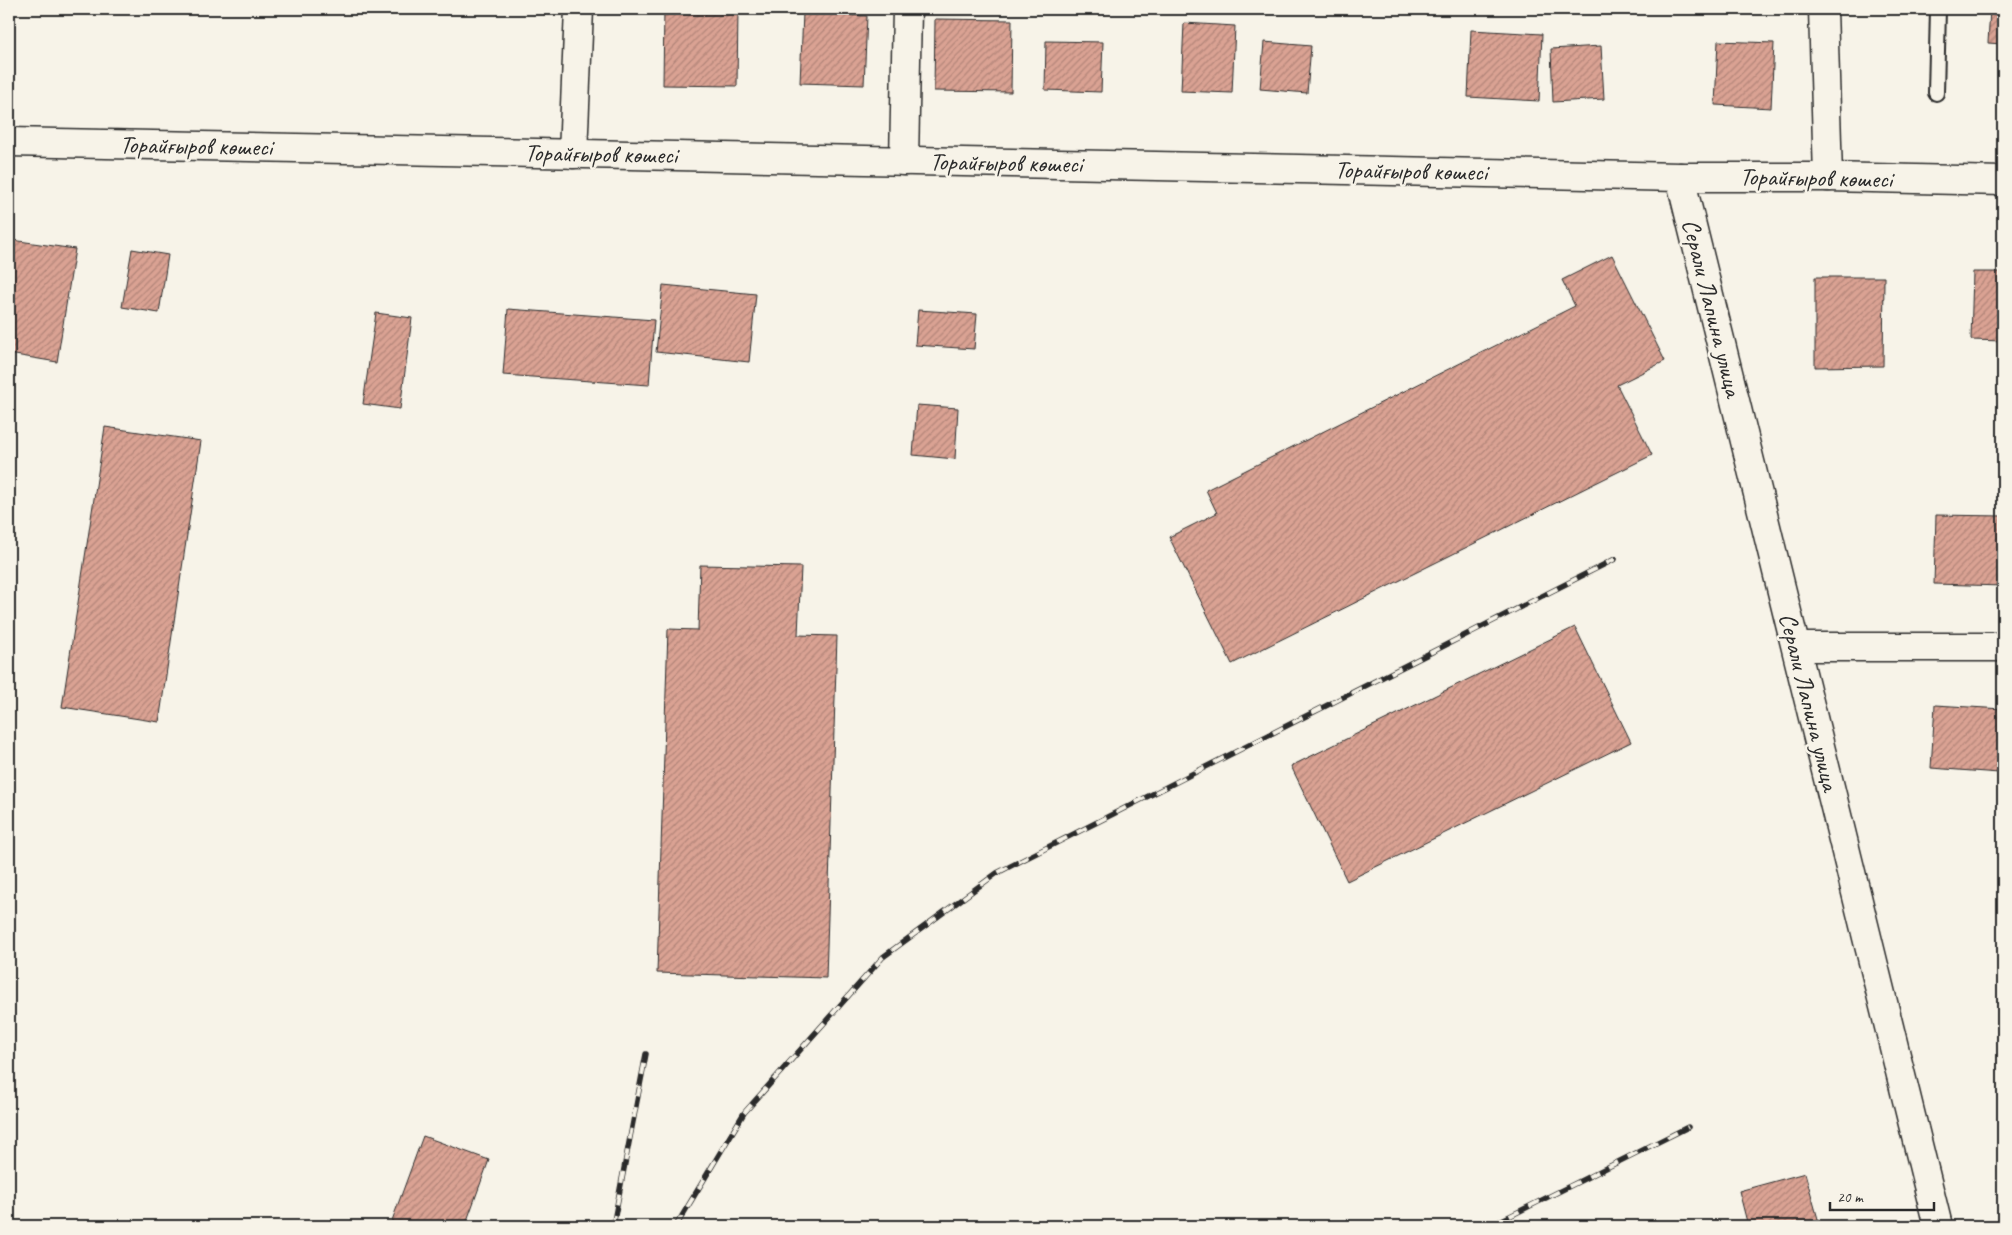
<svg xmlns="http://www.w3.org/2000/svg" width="2012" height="1235" font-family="Caveat,sans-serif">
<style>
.building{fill:url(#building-hatch);stroke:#2b2b2b}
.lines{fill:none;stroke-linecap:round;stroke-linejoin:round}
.service-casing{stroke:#2b2b2b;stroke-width:18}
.minor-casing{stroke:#2b2b2b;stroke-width:31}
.tertiary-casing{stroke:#2b2b2b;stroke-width:31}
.service{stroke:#f7f3e8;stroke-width:14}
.minor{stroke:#f7f3e8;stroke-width:28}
.tertiary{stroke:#f7f3e8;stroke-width:28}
.rail-casing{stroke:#2b2b2b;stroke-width:5.5}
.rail{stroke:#f7f3e8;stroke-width:4;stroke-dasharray:11;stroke-linecap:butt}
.labels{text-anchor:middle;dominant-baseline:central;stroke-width:5;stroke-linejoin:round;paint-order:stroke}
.street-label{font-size:25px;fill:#2b2b2b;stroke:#f7f3e8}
</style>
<defs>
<pattern id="building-hatch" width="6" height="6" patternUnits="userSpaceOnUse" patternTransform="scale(1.25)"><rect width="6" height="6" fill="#daa293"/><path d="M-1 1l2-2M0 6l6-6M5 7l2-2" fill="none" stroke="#b18478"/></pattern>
</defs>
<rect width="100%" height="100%" fill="#f7f3e8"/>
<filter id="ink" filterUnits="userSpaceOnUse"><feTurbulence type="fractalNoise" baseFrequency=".02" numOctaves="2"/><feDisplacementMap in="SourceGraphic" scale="10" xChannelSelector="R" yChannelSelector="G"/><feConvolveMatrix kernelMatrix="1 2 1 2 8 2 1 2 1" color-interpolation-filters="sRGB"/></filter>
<g filter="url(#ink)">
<path class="building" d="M664,9H738L737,86L663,85Z
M1990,9H2003V61H2001L2002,44L1988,43Z
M803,13L867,16L864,85L800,83Z
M935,19L1012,20L1011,92L934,91Z
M1184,23L1235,26L1232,93L1181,91Z
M1471,30L1542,34L1539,101L1468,97Z
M1046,41L1103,42L1101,92L1045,90Z
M1718,41L1774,43L1771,108L1715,105Z
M1264,42L1311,46L1307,93L1260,89Z
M1601,46L1604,99L1553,102L1551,49Z
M12,240L75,249L57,362L9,354V260Z
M132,249L168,255L159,313L122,307Z
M1612,255L1665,361L1617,385L1652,455L1232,664L1169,537L1217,513L1206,490L1575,306L1562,280Z
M1973,272H2003V341L1971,340Z
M1815,277H1884L1883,366L1815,367Z
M663,285L756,294L749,362L656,352Z
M508,309L654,320L649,385L503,375Z
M918,310L977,314L974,349L915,345Z
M376,313L412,318L400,409L363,404Z
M917,405L958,408L955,459L913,455Z
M105,427L201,441L159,722L62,707Z
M1936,515L2003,516V586L1934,584Z
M700,565L801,567L798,635L837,636L826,978L657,973L668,629L698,630Z
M1575,627L1631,742L1347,881L1291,766Z
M1935,705L2003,709L1999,773L1931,768Z
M423,1136L489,1160L465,1226H390Z
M1805,1173L1820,1226H1748L1739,1191Z"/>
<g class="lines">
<defs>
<path id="service" d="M1936,93L1938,9"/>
<path id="minor" d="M1823,9L1828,177
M573,154L579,9
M904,161L907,9
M1680,177L1938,1226
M1796,647H2003"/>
<path id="tertiary" d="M9,142L1680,177H1828L2003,181"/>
</defs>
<use href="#service" class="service-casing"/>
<use href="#minor" class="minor-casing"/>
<use href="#tertiary" class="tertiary-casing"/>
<use href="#service" class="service"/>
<use href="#minor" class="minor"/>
<use href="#tertiary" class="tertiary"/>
<defs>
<path id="rail" d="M613,1226L646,1054
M676,1226L744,1113L883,957L997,873L1615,559
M1490,1226L1688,1127"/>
</defs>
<use href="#rail" class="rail-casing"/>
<use href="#rail" class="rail"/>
</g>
</g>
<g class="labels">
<g class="street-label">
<text transform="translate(196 146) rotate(1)">Торайғыров көшесі</text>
<text transform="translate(601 154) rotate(1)">Торайғыров көшесі</text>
<text transform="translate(1006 163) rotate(1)">Торайғыров көшесі</text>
<text transform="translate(1411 171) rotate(1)">Торайғыров көшесі</text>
<text transform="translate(1816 178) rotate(1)">Торайғыров көшесі</text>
<text transform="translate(1712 308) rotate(76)">Серали Лапина улица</text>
<text transform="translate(1809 702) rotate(76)">Серали Лапина улица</text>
</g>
</g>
<rect width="2012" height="1235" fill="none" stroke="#f7f3e8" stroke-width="30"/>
<rect x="15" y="15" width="1982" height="1205" fill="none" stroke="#2b2b2b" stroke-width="2" filter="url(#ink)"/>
<path d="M1830 1202v8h104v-8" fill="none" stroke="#2b2b2b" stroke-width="2.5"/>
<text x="1837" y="1202" font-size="15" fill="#2b2b2b" stroke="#f7f3e8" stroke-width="4" paint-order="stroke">20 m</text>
</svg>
